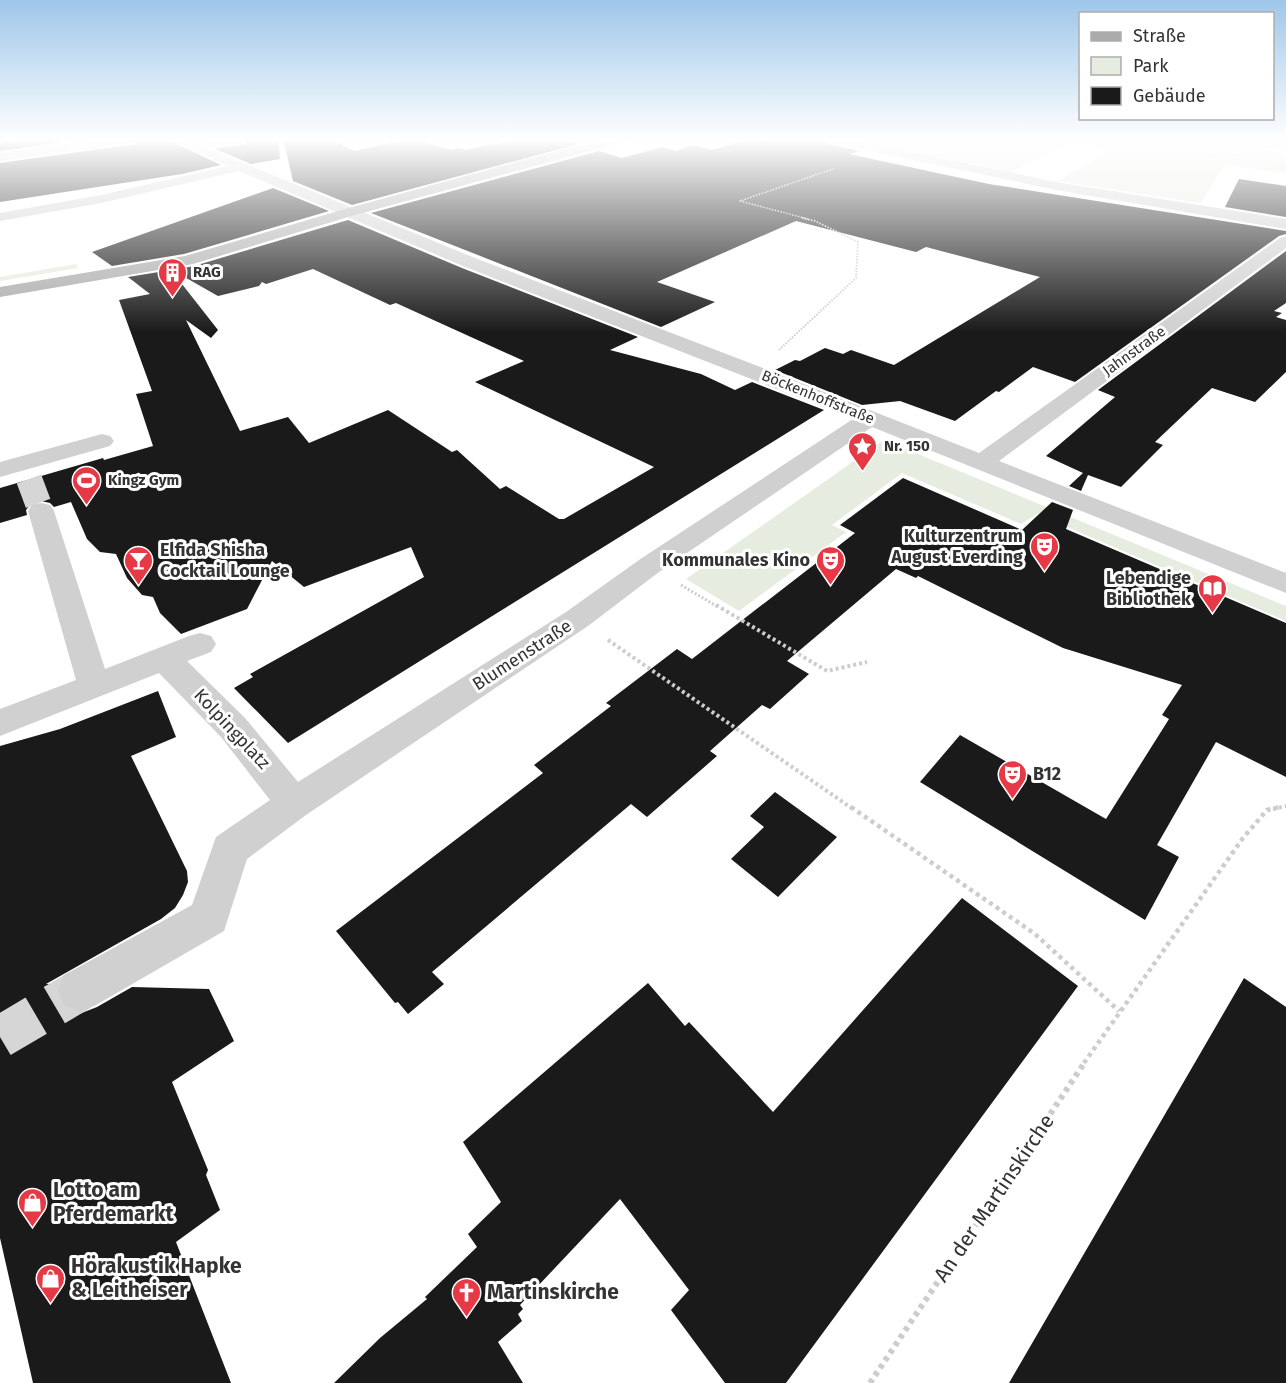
<svg xmlns="http://www.w3.org/2000/svg" width="1286" height="1383" font-family="'Fira Sans',sans-serif">
<style>
.green{fill:#e6ecdf}
.building{fill:#1a1a1a}
.lines{fill:none;stroke-linecap:round;stroke-linejoin:round}
.minor-tunnel-far1{stroke:#d6d6d6;stroke-width:26;stroke-dasharray:26 14;stroke-linecap:butt}
.minor-tunnel{stroke:#d6d6d6;stroke-width:42;stroke-dasharray:42 21;stroke-linecap:butt}
.path-far5{stroke:#cdcdcd;stroke-width:1.5;stroke-dasharray:1.5 1.5;stroke-linecap:butt}
.path-far4{stroke:#cdcdcd;stroke-width:2;stroke-dasharray:1.5 1.5;stroke-linecap:butt}
.path-far3{stroke:#cdcdcd;stroke-width:3;stroke-dasharray:2 2;stroke-linecap:butt}
.path-far2{stroke:#cdcdcd;stroke-width:4;stroke-dasharray:3 3;stroke-linecap:butt}
.path-far1{stroke:#cdcdcd;stroke-width:4.5;stroke-dasharray:4 4;stroke-linecap:butt}
.path{stroke:#cdcdcd;stroke-width:6;stroke-dasharray:4.5 4.5;stroke-linecap:butt}
.minor{fill:#d0d0d0;fill-rule:evenodd}
.major{fill:#ababab;fill-rule:evenodd}
.labels{text-anchor:middle;dominant-baseline:central;stroke-width:6;stroke-linejoin:round;paint-order:stroke}
.far-poi-label{font-size:15px;font-weight:bold;fill:#333;stroke:#fff;text-anchor:start}
.far-street-label{font-size:15px;fill:#333;stroke:#fff}
.poi-label{font-size:18px;font-weight:bold;fill:#333;stroke:#fff;text-anchor:end}
.street-label{font-size:18px;fill:#333;stroke:#fff}
.near-poi-label{font-size:21px;font-weight:bold;fill:#333;stroke:#fff;text-anchor:start}
.near-street-label{font-size:21px;fill:#333;stroke:#fff}
</style>
<rect width="100%" height="100%" fill="#fff"/>
<path class="green" d="M848,138H1199L1286,156V173L1224,165L1201,203L1058,181L1113,149L1071,143L1012,172Z
M1218,138H1286V151L1245,146Z
M76,264L78,268L0,281V277Z
M884,440L1286,606V621L1037,514L1021,524L902,473L832,525L846,532L739,611L686,579Z"/>
<path class="building" d="M34,138H89L0,151V143Z
M144,138H164L221,165L182,174L0,202V163L136,144Z
M252,138H278L280,159L251,164L215,149L244,144Z
M283,138H329L354,151L412,138L451,150L459,148L465,150L524,138H562L578,144L352,205L293,181Z
M752,138H821L829,144L859,151L849,154L989,184L1286,231V234L1279,236L1075,382L1033,367L999,392L996,391L955,421L900,401L862,405L775,370L795,360L800,361L825,348L843,354L851,350L894,365L1040,277L926,247L916,252L796,221L657,282L715,302L661,327L371,213L599,151L622,158L662,147L676,151L693,145L712,150Z
M1239,179L1286,186V217L1225,207Z
M273,188L329,211L184,254L112,266L92,252Z
M348,220L462,268L638,337L610,350L701,374L735,390L752,382L824,410L288,743L234,688L253,677L250,674L424,577L411,547L304,587L272,561L247,609L181,634L160,613L153,597L142,595L127,578L116,554L100,552L87,539L71,502L54,507L50,503L41,501L32,503L26,510L27,515L0,523V488L103,458L104,460L153,446L136,394L152,391L119,300L150,294L128,277L171,270L218,330L211,338L186,320L240,431L288,417L309,443L388,410L452,452L457,450L500,489L506,486L559,519H564L654,467L475,382L524,361L396,303L390,305L313,269L266,284L262,282L259,286L218,296L172,270L194,266Z
M1286,251V303L1274,311L1282,313L1276,317L1286,320V372L1255,402L1212,388L1155,442L1163,445L1121,487L1088,475L1081,491L1069,486L1083,473L1046,456L1115,397L1098,390Z
M903,478L1022,530L1052,502L1073,510L1066,529L1286,623V777L1216,742L1157,845L1179,857L1145,920L920,782L960,735L1106,819L1169,719L1162,715L1182,685L1063,648L918,576L916,578L896,569L787,661L809,674L770,709L762,705L710,751L717,756L647,817L631,804L432,972L444,984L408,1014L398,1002L395,1003L336,931L543,773L534,765L611,706L606,703L677,649L692,659L855,533L840,525Z
M158,691L176,737L131,756L187,871L188,882L183,895L175,908L161,919L46,984H58L56,991L62,1006L79,1014L97,1007L132,987L209,989L234,1041L172,1082L208,1170L206,1175L220,1210L176,1242L231,1383H33L0,1238V746L60,729Z
M775,792L837,837L778,897L731,859L764,827L750,816Z
M962,898L1078,986L786,1383H725L671,1310L689,1290L620,1199L520,1305L523,1309L518,1314L522,1321L498,1342L523,1383H334L380,1338L427,1299L425,1297L477,1247L468,1234L501,1202L463,1142L648,983L685,1026L689,1022L773,1112Z
M1244,978L1286,1007V1383H1009Z"/>
<g class="lines">
<path class="minor-tunnel-far1" d="M29,479L41,511"/>
<path class="minor-tunnel" d="M0,1037L80,990"/>
<path class="path-far5" d="M1020,138L1022,151
M1087,138L1286,167
M1210,138L1286,155
M808,219L740,201L833,169"/>
<path class="path-far4" d="M779,350L856,278L858,242L815,221L802,218"/>
<path class="path-far3" d="M681,585L718,607"/>
<path class="path-far2" d="M716,605L827,671L867,662
M608,640L853,809
M1273,809L1286,806"/>
<path class="path-far1" d="M851,807L1035,934L1119,1011
M1084,1063L1243,838L1267,810L1280,807"/>
<path class="path" d="M870,1383L1085,1062"/>
<path class="minor" d="M108,138H142L136,142L0,161V153Z
M166,138H183L195,143L222,138H250L244,142L207,148L475,258L763,368L979,453L1280,238L1286,236V248L999,461L1286,573V593L872,427L659,572L588,626L306,815L247,859L224,931L96,1005L80,1012L64,1005L58,990L64,975L192,905L216,837L270,800L221,737L159,673L0,736V709L76,680L28,511L32,505L41,503L50,505L54,511L105,669L189,636L200,633L211,636L216,644L211,652L187,661L245,718L298,782L566,612L639,560L853,419L463,266L239,171L101,203L0,221V213L101,195L228,166Z
M823,138H847L1056,182L1286,219V229L1056,190L829,142Z
M102,434L110,436L114,441L110,446L0,477V462Z"/>
<path class="major" d="M614,138H637L355,215L193,264L0,297V287L185,256L345,209L553,152Z"/>
</g>
<linearGradient id="sky" x2="0" y2="1"><stop stop-color="#9ec6ea"/><stop offset="0.42" stop-color="#fff"/><stop offset="1" stop-color="#fff" stop-opacity="0"/></linearGradient>
<rect width="1286" height="332" fill="url(#sky)"/>
<defs>
<symbol id="building-pin" viewBox="-11 -11 22 30"><path d="M0 17L-7.5 6A9.5 9.5 0 1 1 7.5 6Z" fill="#e63946" stroke="#fff"/><path d="M-4-6H4V6H1V3H-1V6H-4ZM-2.5-4.3h1.7v1.8h-1.7ZM.8-4.3h1.7v1.8H.8ZM-2.5-1h1.7V.8h-1.7ZM.8-1h1.7V.8H.8Z" fill="#fff"/></symbol>
<symbol id="sight-pin" viewBox="-11 -11 22 30"><path d="M0 17L-7.5 6A9.5 9.5 0 1 1 7.5 6Z" fill="#e63946" stroke="#fff"/><path d="M0-6L1.8-2.2L6-1.7L2.9 1.2L3.7 5.4L0 3.3L-3.7 5.4L-2.9 1.2L-6-1.7L-1.8-2.2Z" fill="#fff"/></symbol>
<symbol id="stadium-pin" viewBox="-11 -11 22 30"><path d="M0 17L-7.5 6A9.5 9.5 0 1 1 7.5 6Z" fill="#e63946" stroke="#fff"/><path d="M0-5a6.5 5 0 1 0 0 10a6.5 5 0 1 0 0-10ZM-3.5-1.8h7v3.6h-7Z" fill="#fff"/></symbol>
<symbol id="theatre-pin" viewBox="-11 -11 22 30"><path d="M0 17L-7.5 6A9.5 9.5 0 1 1 7.5 6Z" fill="#e63946" stroke="#fff"/><path d="M-5-5.5Q0-4 5-5.5V0Q5 5 0 6Q-5 5-5 0ZM-3.3-2.5H-1v1.5H-3.3ZM1-2.5H3.3v1.5H1ZM-2.8 1Q0 5.5 2.8 1Z" fill="#fff"/></symbol>
<symbol id="bar-pin" viewBox="-11 -11 22 30"><path d="M0 17L-7.5 6A9.5 9.5 0 1 1 7.5 6Z" fill="#e63946" stroke="#fff"/><path d="M-6-5H6L.8 .8V4.5H3.5V6h-7V4.5H-.8V.8Z" fill="#fff"/></symbol>
<symbol id="library-pin" viewBox="-11 -11 22 30"><path d="M0 17L-7.5 6A9.5 9.5 0 1 1 7.5 6Z" fill="#e63946" stroke="#fff"/><path d="M-6-4Q-3-5.5-.7-3.5V5Q-3 3-6 4ZM6-4Q3-5.5 .7-3.5V5Q3 3 6 4Z" fill="#fff"/></symbol>
<symbol id="shop-pin" viewBox="-11 -11 22 30"><path d="M0 17L-7.5 6A9.5 9.5 0 1 1 7.5 6Z" fill="#e63946" stroke="#fff"/><path d="M-5-2.5h2.3a2.7 3.5 0 0 1 5.4 0H5L5.5 6h-11ZM-1.5-2.5h3a1.5 2.3 0 0 0-3 0Z" fill="#fff"/></symbol>
<symbol id="church-pin" viewBox="-11 -11 22 30"><path d="M0 17L-7.5 6A9.5 9.5 0 1 1 7.5 6Z" fill="#e63946" stroke="#fff"/><path d="M-1.2-6h2.4v3.5h3.3v2.4h-3.3V6h-2.4V-.1h-3.3v-2.4h3.3Z" fill="#fff"/></symbol>
</defs>
<g fill-rule="evenodd">
<use href="#building-pin" x="156" y="256" width="33" height="45"/>
<use href="#sight-pin" x="846" y="430" width="33" height="45"/>
<use href="#stadium-pin" x="70" y="464" width="33" height="45"/>
<use href="#theatre-pin" x="1028" y="530" width="33" height="45"/>
<use href="#bar-pin" x="122" y="544" width="33" height="45"/>
<use href="#theatre-pin" x="814" y="544" width="33" height="45"/>
<use href="#library-pin" x="1196" y="572" width="33" height="45"/>
<use href="#theatre-pin" x="996" y="758" width="33" height="45"/>
<use href="#shop-pin" x="16" y="1186" width="33" height="45"/>
<use href="#shop-pin" x="34" y="1262" width="33" height="45"/>
<use href="#church-pin" x="450" y="1276" width="33" height="45"/>
</g>
<g class="labels">
<g class="far-poi-label">
<text x="193" y="272">RAG</text>
<text x="884" y="446">Nr. 150</text>
<text x="108" y="480">Kingz Gym</text>
</g>
<g class="far-street-label">
<text transform="translate(1134 351) rotate(-36)">Jahnstraße</text>
<text transform="translate(818 397) rotate(22)">Böckenhoffstraße</text>
</g>
<g class="poi-label">
<text x="1023" y="536">Kulturzentrum<tspan x="1023" dy="21">August Everding</tspan></text>
<text x="160" y="550" text-anchor="start">Elfida Shisha<tspan x="160" dy="21">Cocktail Lounge</tspan></text>
<text x="810" y="560">Kommunales Kino</text>
<text x="1191" y="578">Lebendige<tspan x="1191" dy="21">Bibliothek</tspan></text>
<text x="1033" y="774" text-anchor="start">B12</text>
</g>
<g class="street-label">
<text transform="translate(522 655) rotate(-33)">Blumenstraße</text>
<text transform="translate(232 729) rotate(47)">Kolpingplatz</text>
</g>
<g class="near-poi-label">
<text x="53" y="1190">Lotto am<tspan x="53" dy="24">Pferdemarkt</tspan></text>
<text x="71" y="1266">Hörakustik Hapke<tspan x="71" dy="24">&amp; Leitheiser</tspan></text>
<text x="487" y="1292">Martinskirche</text>
</g>
<g class="near-street-label">
<text transform="translate(994 1198) rotate(-56)">An der Martinskirche</text>
</g>
</g>
<rect x="1079" y="12" width="195" height="108" fill="#ffffff" stroke="#adadad" stroke-width="1.5"/>
<rect x="1091" y="32" width="30" height="9" fill="#ababab" stroke="#adadad" stroke-width="1.5"/>
<text x="1133" y="42" font-size="18" fill="#333333">Straße</text>
<rect x="1091" y="57" width="30" height="18" fill="#e6ecdf" stroke="#adadad" stroke-width="1.5"/>
<text x="1133" y="72" font-size="18" fill="#333333">Park</text>
<rect x="1091" y="87" width="30" height="18" fill="#1a1a1a" stroke="#adadad" stroke-width="1.5"/>
<text x="1133" y="102" font-size="18" fill="#333333">Gebäude</text>
</svg>
